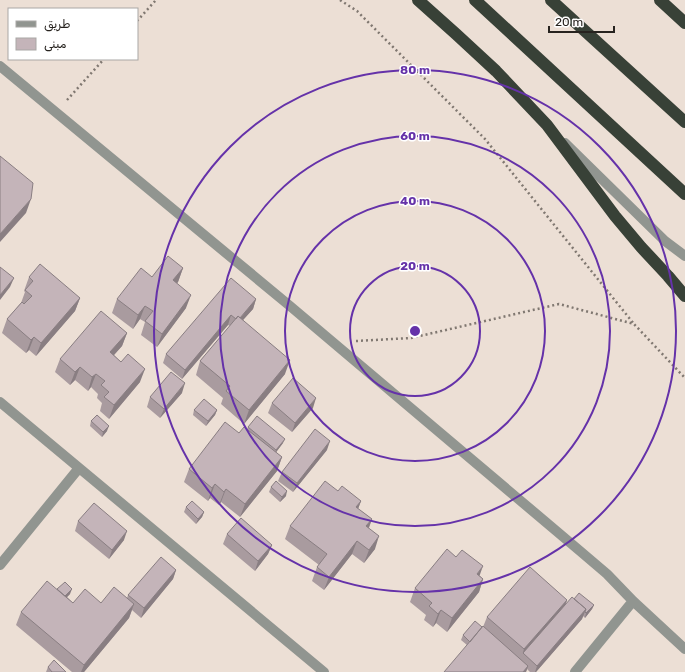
<svg xmlns="http://www.w3.org/2000/svg" width="685" height="672" font-family="Rubik,Cairo,sans-serif">
<style>
.lines{fill:none;stroke-linecap:round;stroke-linejoin:round}
.path{stroke:#807871;stroke-width:2.5;stroke-dasharray:2 3;stroke-linecap:butt}
.minor{stroke:#919590;stroke-width:10}
.highway{stroke:#384137;stroke-width:12}
.wall{fill:#a99b9f}
.shaded-wall{fill:#897e82}
.building{fill:#c4b4b9;stroke:#897e82}
.ring{fill:none;stroke:#6532a9;stroke-width:2}
.centre{fill:#6532a9;stroke:#fff;stroke-width:2}
.ring-label{font-size:12px;text-anchor:middle;font-weight:bold;fill:#6532a9;stroke:#fff;stroke-width:3;stroke-linejoin:round;paint-order:stroke}
</style>
<rect width="100%" height="100%" fill="#ecdfd5"/>
<g class="lines">
<path class="path" d="M340,0L357,11L485,139L634,324
M137,21L156,0
M67,100L104,59
M356,341L411,338L559,304L634,324L685,378"/>
<path class="minor" d="M0,66L290,306L580,551L607,574L633,601L685,649
M565,143L665,241L685,256
M0,402L324,672
M0,565L79,468
M575,672L633,601"/>
<path class="highway" d="M418,0L456,34L496,71L547,125L615,216L641,247L668,276L685,296
M475,0L685,194
M551,0L685,122
M660,0L685,23"/>
</g>
<path class="wall" d="M183,268L178,282L177,283L186,308L157,347L141,335L145,322L140,319L133,329L112,313L117,299L152,277Z
M29,277L80,298L75,311L36,356L29,350L26,353L2,333L7,319L21,303L25,292L24,291Z
M256,299L253,309L243,320L285,374L244,424L221,404L223,398L196,375L200,361L230,326L228,325L182,379L163,363L166,354Z
M127,333L122,346L114,355L140,382L109,419L100,411L102,403L97,398L98,394L91,387L88,391L75,380L70,385L55,372L60,359Z
M182,393L160,418L147,407L150,397Z
M272,403L313,408L292,432L268,413Z
M194,410H217L215,415L206,426L193,415Z
M91,421L107,431L102,437L90,426Z
M248,427L283,443L276,452L282,457L277,471L240,517L221,502L219,505L210,498L208,501L184,482L189,469L239,433L247,429Z
M327,450L293,492L278,481L282,472Z
M271,487L286,496L280,502L269,492Z
M338,491L361,501L358,509L372,519L369,528L375,549L364,563L352,554L324,590L312,581L317,567L319,565L285,539L290,526Z
M186,507L204,512L202,517L196,524L184,512Z
M78,521L124,540L109,559L75,531Z
M227,534L272,545L268,554L255,571L223,544Z
M176,570L173,579L141,618L132,610L129,618L84,672H72L16,625L21,612L57,589L70,594L67,597L73,603H101L127,598L128,595Z
M480,576L483,579L479,592L447,632L436,623L433,627L424,620L426,615L410,602L415,588Z
M567,600L566,604L594,605L592,609L585,618L583,616L582,619L536,672H530L527,669L526,672L467,645L461,640L463,635L483,627L487,617Z
M48,667L66,672H46Z"/>
<path class="shaded-wall" d="M31,199L26,213L0,242V234Z
M183,268L178,282L168,294L173,280Z
M14,278L10,287L0,300V295Z
M191,295L186,308L157,347L162,334Z
M80,298L75,311L36,356L41,343Z
M256,299L253,309L234,330L238,321Z
M145,306L140,319L133,329L138,315Z
M231,315L228,325L182,379L185,370Z
M127,333L122,346L105,365L110,352Z
M34,337L29,350L26,353L31,340Z
M290,360L285,374L244,424L249,410Z
M80,367L75,380L70,385L75,372Z
M145,369L140,382L109,419L114,405Z
M96,374L91,387L88,391L92,377Z
M185,383L182,393L160,418L164,409Z
M316,398L313,408L292,432L295,423Z
M217,410L215,415L206,426L208,421Z
M109,426L107,431L102,437L103,432Z
M285,439L283,443L274,455L276,450Z
M330,441L327,450L293,492L297,483Z
M282,457L277,471L240,517L245,504Z
M215,484L210,498L208,501L212,488Z
M226,489L221,502L219,505L224,492Z
M287,491L286,496L280,502L282,497Z
M361,501L356,514V507Z
M204,512L202,517L196,524L198,519Z
M372,519L367,532L366,526Z
M127,531L124,540L109,559L112,550Z
M379,536L375,549L364,563L369,550Z
M357,541L352,554L324,590L329,577Z
M272,545L268,554L255,571L258,561Z
M483,566L478,580L477,574Z
M176,570L173,579L141,618L144,608Z
M483,579L479,592L447,632L452,618Z
M72,589L70,594L62,602L63,597Z
M567,600L562,613L523,653L524,649Z
M134,604L129,618L84,672H81L84,665Z
M594,605L592,609L585,618L586,613Z
M586,609L582,619L536,672H535L537,666Z
M441,610L436,623L433,627L438,614Z
M528,666L526,672H523Z"/>
<path class="building" d="M0,156L33,183L31,199L0,234Z
M168,256L183,268L173,280L191,295L162,334L145,321L153,311L145,306L138,315L117,299L141,268L152,277Z
M40,264L80,298L41,343L34,337L31,340L7,319L22,302L24,304L32,296L25,290L33,281L29,277Z
M0,267L14,278L0,295Z
M231,278L256,299L240,318L238,316L236,319L231,315L185,370L166,354Z
M101,311L127,333L110,352L121,362L128,354L145,369L114,405L104,397L109,392L101,385L105,381L96,374L92,377L80,367L75,372L60,359Z
M238,316L290,360L249,410L226,391L230,386L200,361Z
M171,372L185,383L164,409L150,397Z
M293,378L316,398L295,423L272,403Z
M204,399L217,410L208,421L194,410Z
M97,415L109,426L103,432L91,421Z
M257,416L285,439L276,450L248,427Z
M225,422L239,433L244,427L282,457L245,504L226,489L224,492L215,484L212,488L189,469Z
M315,429L330,441L297,483L282,472Z
M276,481L287,491L282,497L271,487Z
M325,481L338,491L342,486L361,501L356,507L372,519L366,526L379,536L369,550L357,541L329,577L317,567L327,554L290,526Z
M192,501L204,512L198,519L186,507Z
M94,503L127,531L112,550L78,521Z
M241,518L272,545L258,561L227,534Z
M447,549L456,557L462,550L483,566L477,574L483,579L452,618L441,610L438,614L429,606L432,603L415,588Z
M161,557L176,570L144,608L128,595Z
M530,567L567,600L524,649L487,617Z
M47,581L73,603L85,589L101,603L114,587L134,604L84,665L21,612Z
M65,582L72,589L65,596L57,589Z
M579,593L594,605L586,613L585,612L586,609L574,599Z
M572,597L586,609L537,666L523,653Z
M475,621L482,627L470,642L463,635Z
M483,626L528,666L523,672H444Z
M54,660L66,672H52L48,667Z"/>
<g class="ring">
<circle cx="415" cy="331" r="65"/>
<circle cx="415" cy="331" r="130"/>
<circle cx="415" cy="331" r="195"/>
<circle cx="415" cy="331" r="261"/>
</g>
<circle cx="415" cy="331" r="6" class="centre"/>
<g class="ring-label">
<text x="415" y="74">80 m</text>
<text x="415" y="140">60 m</text>
<text x="415" y="205">40 m</text>
<text x="415" y="270">20 m</text>
</g>
<rect x="8" y="8" width="130" height="52" fill="#ffffff" stroke="#a9a7a5"/>
<rect x="16" y="21" width="20" height="6" fill="#919590" stroke="#a9a7a5"/>
<text x="44" y="28" font-size="12" fill="#27231f">طريق</text>
<rect x="16" y="38" width="20" height="12" fill="#c4b4b9" stroke="#a9a7a5"/>
<text x="44" y="48" font-size="12" fill="#27231f">مبنى</text>
<path d="M549 26v6h65v-6" fill="none" stroke="#27231f" stroke-width="2"/>
<text x="555" y="26" font-size="12" fill="#27231f" stroke="#ffffff" stroke-width="3" paint-order="stroke">20 m</text>
</svg>
